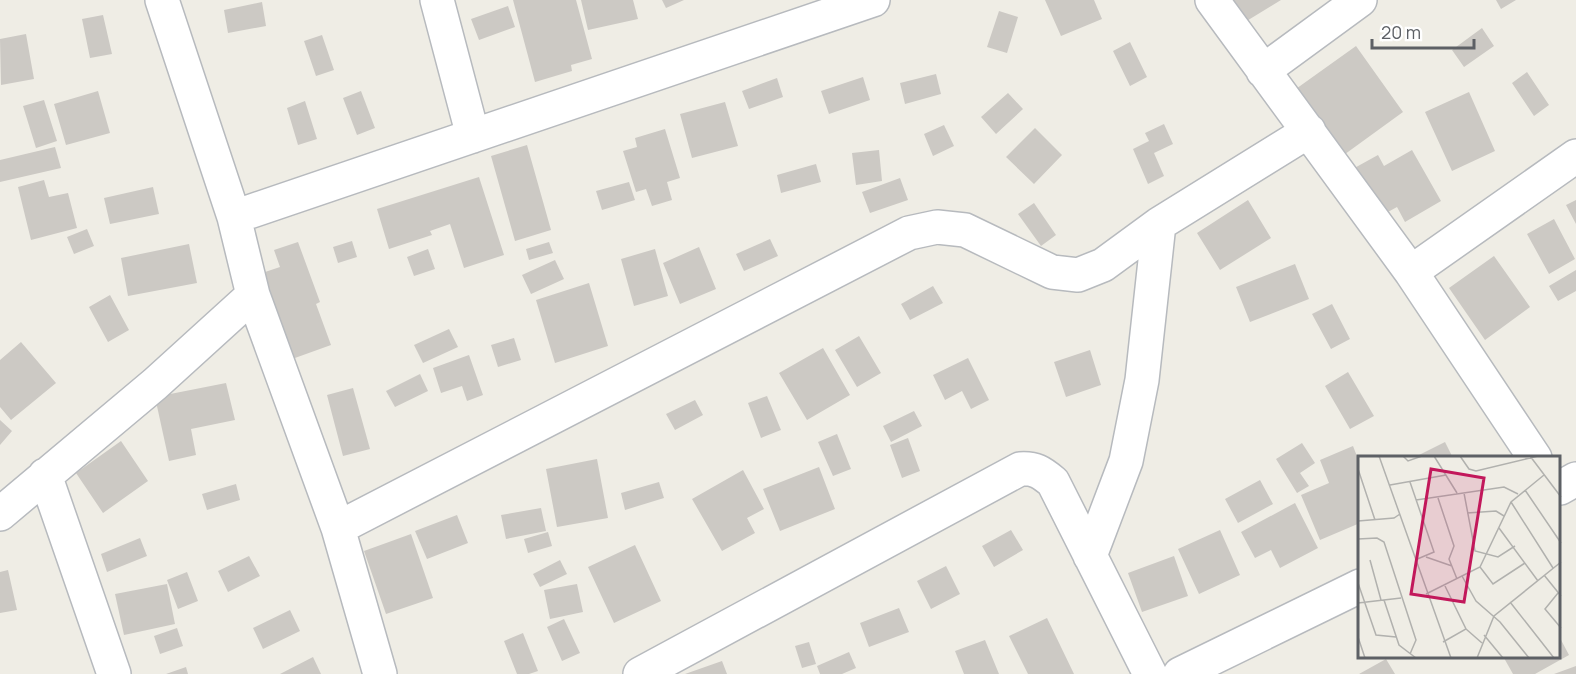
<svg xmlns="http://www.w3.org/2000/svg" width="1576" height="674" font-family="Manrope,sans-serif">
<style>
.building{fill:#ccc9c4}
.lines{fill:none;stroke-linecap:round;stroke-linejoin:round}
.minor-casing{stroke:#b7babe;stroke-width:36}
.minor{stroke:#fff;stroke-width:33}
.inset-road{fill:none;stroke:#b1b1ae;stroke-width:1.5}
.view{fill:#c2185b;fill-opacity:0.15;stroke:#c2185b;stroke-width:3}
.inset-edge{fill:none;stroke:#5d6065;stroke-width:3}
</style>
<rect width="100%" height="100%" fill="#efede5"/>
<path class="building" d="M513,0H576L592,59L571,65L572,71L535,82Z
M581,0H633L638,19L588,30Z
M662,0H684L666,8Z
M1045,0H1094L1102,19L1061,36Z
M1232,0H1281L1245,22Z
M1496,0H1516L1501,9Z
M262,2L266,26L228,33L224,10Z
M508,6L515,27L479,40L471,19Z
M999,11L1018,17L1007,53L987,47Z
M103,15L112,54L90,58L82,19Z
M1482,28L1494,46L1464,67L1452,50Z
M26,34L34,79L1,85L0,39Z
M322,35L334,70L316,76L304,41Z
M1130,42L1147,77L1130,86L1113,51Z
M1356,46L1403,112L1341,157L1293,91Z
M1527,72L1549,105L1534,116L1512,83Z
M936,74L941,94L905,104L900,83Z
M863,77L870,100L829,114L821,91Z
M777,78L783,97L749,109L742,91Z
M98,91L110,133L66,145L54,104Z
M361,91L375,128L357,135L343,98Z
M1469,92L1495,151L1452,171L1425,112Z
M1008,93L1023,109L996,134L981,117Z
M44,100L57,141L36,148L23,106Z
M305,101L317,139L298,145L287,108Z
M725,102L738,146L692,158L680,114Z
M1164,124L1173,144L1154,153L1164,176L1148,184L1133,149L1149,141L1145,133Z
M944,125L954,146L933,156L924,134Z
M1035,128L1062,155L1034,184L1006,157Z
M665,129L680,178L667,182L672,200L652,206L646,189L636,192L623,151L637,147L635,138Z
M527,145L551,230L515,241L491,156Z
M55,147L61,168L0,182V160Z
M879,150L882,181L856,185L852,153Z
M1412,150L1441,201L1405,222L1397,207L1377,218L1349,171L1378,155L1384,166Z
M816,164L821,182L781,193L777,175Z
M479,177L504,255L464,268L450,224L430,231L432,235L389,249L377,209Z
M900,178L908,200L870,213L862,192Z
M44,180L49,197L68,193L77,228L31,240L18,187Z
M629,182L635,200L602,210L596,191Z
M153,187L159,214L110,224L104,198Z
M1248,200L1271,238L1220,270L1197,233Z
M1576,200V224L1566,205Z
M1034,203L1056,235L1041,246L1018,214Z
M1554,219L1575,259L1549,274L1527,234Z
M87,229L94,246L74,254L67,237Z
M770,239L778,256L744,271L736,254Z
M352,241L357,257L338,263L333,247Z
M298,242L320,302L316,304L331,345L281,363L259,274L280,267L274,250Z
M549,242L553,253L529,260L526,249Z
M189,244L197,283L128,296L121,258Z
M699,247L716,289L680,304L663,263Z
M428,249L435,269L414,276L407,257Z
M655,249L668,296L634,306L621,259Z
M1494,256L1530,307L1485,340L1449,288Z
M555,260L564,279L531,294L522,275Z
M1295,264L1309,299L1250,322L1236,287Z
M1576,270V291L1558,301L1549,286Z
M589,283L608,346L555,363L536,300Z
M933,286L943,303L910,320L901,304Z
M110,295L129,330L108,342L89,307Z
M1332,304L1350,339L1331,349L1312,314Z
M449,329L458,347L423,363L414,345Z
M859,336L881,373L857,387L835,350Z
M514,338L521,360L498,367L491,345Z
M21,342L56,383L11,420L0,407V360Z
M823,348L850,395L807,420L779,373Z
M1090,350L1101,385L1066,397L1054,362Z
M469,355L483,395L467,401L462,386L441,393L433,368Z
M968,358L989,400L971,409L962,391L945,400L933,375Z
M1348,372L1374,416L1350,429L1325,386Z
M420,374L428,391L395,407L386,391Z
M226,383L235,420L191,429L196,455L169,461L155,397Z
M353,388L370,449L343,456L327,395Z
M767,396L781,430L761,438L748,403Z
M695,400L703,415L675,430L666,414Z
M914,411L922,426L891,442L883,426Z
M0,420L12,431L0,445Z
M837,434L851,469L833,476L818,442Z
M908,438L920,471L902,478L890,445Z
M121,441L148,481L103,513L76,473Z
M1445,442L1453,458H1413Z
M1302,443L1315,463L1300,473L1309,486L1297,493L1276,459Z
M1353,446L1360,464V523L1320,540L1301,495L1329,483L1320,460Z
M597,459L608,518L557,527L546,469Z
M819,467L835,509L780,531L763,489Z
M743,470L764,509L747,518L755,533L722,551L692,499Z
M1260,480L1273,504L1238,523L1225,499Z
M659,482L664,498L625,510L621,493Z
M236,484L240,500L207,510L202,494Z
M1295,503L1318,548L1280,568L1271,550L1255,558L1241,532Z
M541,508L546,531L506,539L501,515Z
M457,515L468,543L427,559L415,531Z
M1011,530L1023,550L994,567L982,546Z
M1220,530L1240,575L1199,594L1178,549Z
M548,532L552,546L528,553L524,539Z
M411,534L433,598L386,614L364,551Z
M140,538L147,556L107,572L101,554Z
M635,545L661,601L614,623L588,567Z
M249,556L260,576L228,592L218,571Z
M1174,556L1188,596L1142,612L1128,573Z
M560,560L567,574L540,587L533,574Z
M946,566L960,594L931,609L917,581Z
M8,570L17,610L0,613V572Z
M187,572L198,601L178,609L167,580Z
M167,584L175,624L124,635L115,594Z
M577,584L583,612L550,619L544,590Z
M899,608L909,632L869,647L860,623Z
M290,610L300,631L263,649L253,628Z
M1047,618L1074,674H1028L1009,636Z
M564,619L580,653L562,661L547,627Z
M177,628L183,646L160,654L154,636Z
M523,633L538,671L529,674H517L504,641Z
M1560,638L1569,655L1535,674H1513L1504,658H1560Z
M985,640L999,674H964L955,651Z
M809,642L816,664L802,668L795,646Z
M849,652L856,668L842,674H820L817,666Z
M313,657L321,674H280Z
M1386,659L1395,674H1359Z
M722,661L727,674H685Z
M1576,666V674H1554Z
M186,667L188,674H166Z"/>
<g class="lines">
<defs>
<path id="minor" d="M162,0L234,217L253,295L338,528L380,674
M437,0L473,136
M1212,0L1411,272L1535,458
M1263,71L1360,0
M234,217L873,0
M1411,272L1576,156
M45,475L114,674
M1560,488L1576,479
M0,514L155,384L253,295
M338,528L909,233L937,227L965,230L1052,272L1078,275L1103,265L1159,224L1309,131
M1090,556L1126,461L1142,380L1159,224
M640,674L1020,469C1035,468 1041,472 1053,482L1150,674
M1180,674L1360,586"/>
</defs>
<use href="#minor" class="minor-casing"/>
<use href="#minor" class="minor"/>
</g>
<g transform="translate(1358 456)">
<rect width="202" height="202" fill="#efede5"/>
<path class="inset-road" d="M21,0L93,202M45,0L50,5L64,0M76,0L99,37M102,0L111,13L118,15L180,0M172,0L203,41M0,13L17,64M52,26L76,96L57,104M32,29L88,19M167,34L203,87M106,37L117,95L140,101L157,90M80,42L96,90L91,103L99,123M58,44L146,31L160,38M153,46L195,112M109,57L138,55L146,60M0,65L36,62L42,58M141,72L180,125M0,83L19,82L26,86L58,184L52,198M68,101L94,110M12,104L23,144M122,111L135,128L167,107M186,119L203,140M104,120L118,145L142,166L171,202M0,127L18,179L38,181M200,137L187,153L203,172M68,138L122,111L153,46L186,19M26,144L41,189L58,202M152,146L196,202M0,147L43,142M108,173L124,187M126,179L145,202M0,181L7,202M85,186L108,173L87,130M119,202L136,160L203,106"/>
<path class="view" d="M73,13L126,22L106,146L53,138Z"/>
<rect width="202" height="202" class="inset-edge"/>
</g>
<path d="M1372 39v9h102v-9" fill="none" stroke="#5d6065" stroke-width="3"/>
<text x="1381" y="39" font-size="18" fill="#5d6065" stroke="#ffffff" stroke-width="4.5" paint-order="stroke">20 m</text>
</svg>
